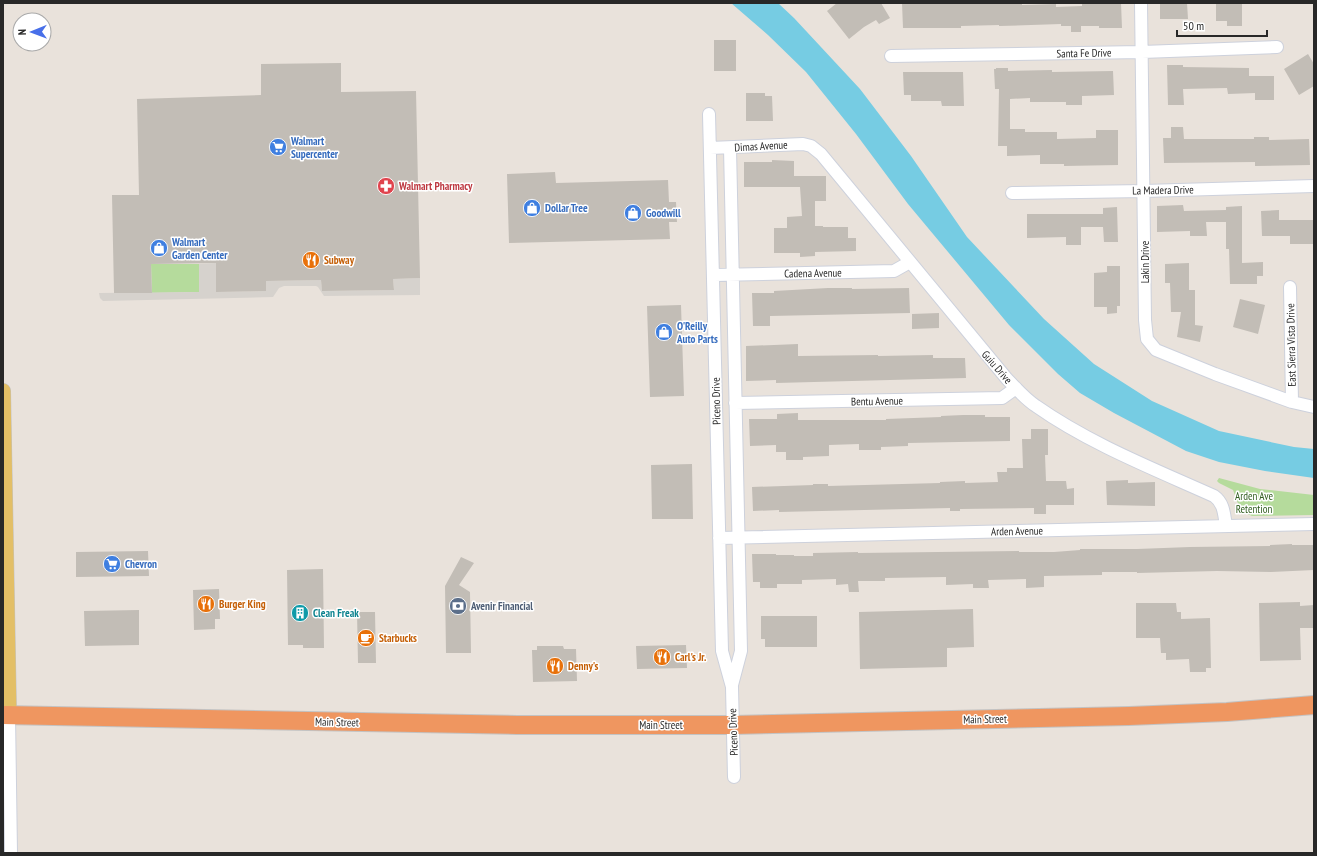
<svg xmlns="http://www.w3.org/2000/svg" width="1317" height="856" font-family="'PT Sans Narrow',sans-serif">
<style>
.green{fill:#b5db9c}
.plaza{fill:#d6d2cd}
.water{fill:#76cce3}
.building{fill:#c2bdb6}
.lines{fill:none;stroke-linecap:round;stroke-linejoin:round}
.minor-casing{stroke:#cdd1dc;stroke-width:14}
.major-casing{stroke:#c3c3c3;stroke-width:16}
.highway-casing{stroke:#c3c3c3;stroke-width:20}
.minor{stroke:#fff;stroke-width:12}
.major{stroke:#e3bf66;stroke-width:15}
.highway{stroke:#ef9660;stroke-width:18}
.labels{text-anchor:middle;dominant-baseline:central;stroke-width:3;stroke-linejoin:round;paint-order:stroke}
.street-label{font-size:11px;fill:#282828;stroke:#fff}
.shop-label{font-size:11px;font-weight:bold;fill:#366cbe;stroke:#fff;text-anchor:start}
.health-label{font-size:11px;font-weight:bold;fill:#be3a42;stroke:#fff;text-anchor:start}
.food-label{font-size:11px;font-weight:bold;fill:#c56008;stroke:#fff;text-anchor:start}
.park-label{font-size:11px;fill:#305d20;stroke:#fff}
.service-label{font-size:11px;font-weight:bold;fill:#4e5e75;stroke:#fff;text-anchor:start}
.culture-label{font-size:11px;font-weight:bold;fill:#0d838f;stroke:#fff;text-anchor:start}
</style>
<rect width="100%" height="100%" fill="#e9e2db"/>
<path class="green" d="M151,264H199V292L152,293Z
M1219,478L1260,489L1314,495V515L1252,516C1238,511 1238,502 1233,490L1219,483L1217,481Z"/>
<path class="plaza" d="M216,263V292L266,291V281L321,280L322,291L394,290L393,279L420,278V295L324,296L318,287L316,286H284L279,288L273,297L103,301L100,298L99,293L199,292V264Z"/>
<path class="water" d="M731,3H778L794,18L860,89L911,156L967,237L1044,319L1094,364L1152,401L1219,431L1294,447L1314,449V478L1265,471L1219,462L1186,451L1114,413L1080,393L1058,374L1009,325L908,204L856,134L806,72L768,35Z"/>
<path class="building" d="M837,3H881L890,18L879,24L876,20L864,27L849,39L827,11Z
M902,3H1022V5L1056,4V7L1082,6V3H1121L1122,28H1099V26H1081V32H1071V26H1061V24L999,26V25L961,26V28H903Z
M1160,3H1187L1188,19H1160Z
M1216,3H1242V26H1227V21H1216Z
M714,40H736V71H714Z
M1308,54L1314,64V86L1299,95L1284,69Z
M341,63V92L416,91L420,278L393,279L394,290L322,291L321,280L266,281V291L216,292V263L151,264L152,293H114L112,195H139L137,99L261,95V64Z
M1167,65H1183V67L1249,68V76H1274V100H1255V93L1228,94L1227,88L1183,89L1184,105H1168Z
M996,68H1008V71L1052,70V72L1113,71L1114,95L1082,96V105H1066V102H1030V98L1010,99V129H1025V132H1057V139L1096,138V130H1118V165L1064,166V164H1040V155L1007,156V146H998L999,89H995L994,69H996Z
M903,72H963L964,106H942L941,101H911V95H904Z
M746,93H765V96H772L773,121H746Z
M1171,127H1183L1184,139H1254V137H1269V140L1309,139L1310,165L1255,166V162L1164,163L1163,138H1171Z
M772,160L794,161V176H826V201H815V226H823V227H848V238H856V251L815,252V256L800,257V253H774V228H787V217L802,216L800,187H744V162H772Z
M555,172L556,183L668,180L669,202H676L677,222H669L670,239L509,243L507,174Z
M1183,205L1184,211L1226,210V207L1242,206V263L1263,262V276H1257V284H1230L1229,249H1226V222H1206L1207,236H1190V231L1157,232V206Z
M1117,207L1118,242H1104L1103,227H1081V245H1066V237L1027,238V214H1103V208Z
M1279,210V220H1314V244H1290V236H1262L1261,211Z
M1189,263V290H1195V325L1203,326L1200,342L1177,337L1181,312H1171L1170,283H1165V264Z
M1107,266H1120V306H1117V313L1107,314V307H1094V273L1107,272Z
M828,288H852V289L909,288L910,313L770,316V326H753L752,293H774V291Z
M1240,299L1265,305L1258,334L1233,327Z
M681,305L684,396L650,397L647,306Z
M939,313V328L912,329V314Z
M798,344V356L878,355V356L933,355V358H965L966,378L776,383V380L746,381V346Z
M798,413V420H886V419L941,417V416L963,415H985V417H1010V441L908,443V446L881,447V450H859V444L829,445V456L803,457V460H786V452H776V445L750,446L749,419H777V414Z
M1031,429H1048V455H1045L1046,481H1066L1067,489L1074,488V505H1046V514H1034V508L960,509V511H950V508L779,512V510L753,511L752,487L813,485V484H828V486L940,483V482L965,481V483L998,482L997,472H1007V468H1023L1022,439H1031Z
M692,464L693,519H652L651,465Z
M1128,480V483L1155,482V506L1107,505L1106,481Z
M1292,544V545H1314V570L1271,572L1217,571L1137,573V572H1102V575L1044,576V587L1026,588V579L988,580L989,588H973V584L946,585V577L885,578V581H858L859,592H849L848,584L836,585V579L802,580V584H777V588H760V582H753L752,554H776V555H794V556H813V553L858,552V553L1019,551V552H1054L1080,550V549H1137L1190,547L1270,546V545Z
M148,551L149,576L76,577V552Z
M461,557L474,563L459,585L470,592L471,653H446L445,586Z
M323,569L324,648H303V645H288L287,570Z
M219,589L220,619H215V629L194,630L193,590Z
M1300,602V606L1314,605V628H1300L1301,660L1260,661L1259,603Z
M1136,603H1176L1177,612H1181V619L1210,618L1211,668H1206V672H1190L1189,659L1166,660V653H1161L1160,638H1136Z
M973,609L974,647L947,648V667L860,669L859,612Z
M139,610V645L85,646L84,611Z
M357,612H375L376,663H358Z
M761,616H817V647H765V639H761Z
M686,645L687,668L637,669L636,646Z
M537,646H563L564,649H576L577,681L533,682L532,650H537Z"/>
<g class="lines">
<defs>
<path id="minor" d="M1141,3L1145,320L1147,339L1156,350L1215,374L1292,402L1314,407
M891,56L1142,52L1277,47
M709,114L722,651L732,687L734,777
M710,148L803,144L811,146L821,154L1007,379C1016,388 1025,399 1036,406C1090,444 1154,469 1214,496C1224,503 1224,514 1226,526
M730,148L741,651L732,685
M1012,193L1144,191L1314,186
M714,275L894,271L910,262
M1290,287L1292,402
M735,403L1002,398L1016,388
M719,538L1314,524
M9,715L11,853"/>
<path id="major" d="M3,391L9,715"/>
<path id="highway" d="M3,715L517,725H733L1129,716L1227,712L1314,705"/>
</defs>
<use href="#minor" class="minor-casing"/>
<use href="#major" class="major-casing"/>
<use href="#highway" class="highway-casing"/>
<use href="#minor" class="minor"/>
<use href="#major" class="major"/>
<use href="#highway" class="highway"/>
</g>
<defs>
<symbol id="supermarket-disc" viewBox="-11 -11 22 22"><circle r="9.5" fill="#3f7fe0" stroke="#fff"/><path d="M-6-5.5h2.5l.6 2H6L4.5 2H-2.5L-4.4-4H-6ZM-1.5 3.2a1.3 1.3 0 1 0 .1 0ZM3 3.2a1.3 1.3 0 1 0 .1 0Z" fill="#fff"/></symbol>
<symbol id="pharmacy-disc" viewBox="-11 -11 22 22"><circle r="9.5" fill="#e0444e" stroke="#fff"/><path d="M-2-6h4v4h4v4h-4v4h-4v-4h-4v-4h4Z" fill="#fff"/></symbol>
<symbol id="shop-disc" viewBox="-11 -11 22 22"><circle r="9.5" fill="#3f7fe0" stroke="#fff"/><path d="M-5-2.5h2.3a2.7 3.5 0 0 1 5.4 0H5L5.5 6h-11ZM-1.5-2.5h3a1.5 2.3 0 0 0-3 0Z" fill="#fff"/></symbol>
<symbol id="restaurant-disc" viewBox="-11 -11 22 22"><circle r="9.5" fill="#e8710a" stroke="#fff"/><path d="M-5-6h1v4h1v-4h1v4h1v-4h1v5L-1.5 .5V6h-2V.5L-5-1ZM5-6V6H3V1.5H1.5Q1.5-4 5-6Z" fill="#fff"/></symbol>
<symbol id="bank-disc" viewBox="-11 -11 22 22"><circle r="9.5" fill="#5c6f8a" stroke="#fff"/><path d="M-6-4H6V4H-6ZM0-2.3a2.3 2.3 0 1 0 0 4.6a2.3 2.3 0 1 0 0-4.6Z" fill="#fff"/></symbol>
<symbol id="building-disc" viewBox="-11 -11 22 22"><circle r="9.5" fill="#0f9aa8" stroke="#fff"/><path d="M-4-6H4V6H1V3H-1V6H-4ZM-2.5-4.3h1.7v1.8h-1.7ZM.8-4.3h1.7v1.8H.8ZM-2.5-1h1.7V.8h-1.7ZM.8-1h1.7V.8H.8Z" fill="#fff"/></symbol>
<symbol id="cafe-disc" viewBox="-11 -11 22 22"><circle r="9.5" fill="#e8710a" stroke="#fff"/><path d="M-5.5-4.5H6V0H3Q3 3.5 0 3.5H-2.5Q-5.5 3.5-5.5 0ZM3-3.2v2h1.7v-2ZM-6 4.5H4V6H-6Z" fill="#fff"/></symbol>
</defs>
<g fill-rule="evenodd">
<use href="#supermarket-disc" x="268" y="137" width="20" height="20"/>
<use href="#pharmacy-disc" x="376" y="176" width="20" height="20"/>
<use href="#shop-disc" x="522" y="198" width="20" height="20"/>
<use href="#shop-disc" x="623" y="203" width="20" height="20"/>
<use href="#shop-disc" x="149" y="238" width="20" height="20"/>
<use href="#restaurant-disc" x="301" y="250" width="20" height="20"/>
<use href="#shop-disc" x="654" y="322" width="20" height="20"/>
<use href="#supermarket-disc" x="102" y="554" width="20" height="20"/>
<use href="#restaurant-disc" x="196" y="594" width="20" height="20"/>
<use href="#bank-disc" x="448" y="596" width="20" height="20"/>
<use href="#building-disc" x="290" y="603" width="20" height="20"/>
<use href="#cafe-disc" x="356" y="628" width="20" height="20"/>
<use href="#restaurant-disc" x="652" y="647" width="20" height="20"/>
<use href="#restaurant-disc" x="545" y="656" width="20" height="20"/>
</g>
<g class="labels">
<g class="street-label">
<text transform="translate(1084 53) rotate(-1)">Santa Fe Drive</text>
<text transform="translate(761 146) rotate(-3)">Dimas Avenue</text>
<text transform="translate(1163 190) rotate(-1)">La Madera Drive</text>
<text transform="translate(1145 262) rotate(-90)">Lakin Drive</text>
<text transform="translate(813 273) rotate(-1)">Cadena Avenue</text>
<text transform="translate(1291 345) rotate(-91)">East Sierra Vista Drive</text>
<text transform="translate(997 367) rotate(49)">Guiu Drive</text>
<text transform="translate(716 401) rotate(-91)">Piceno Drive</text>
<text transform="translate(877 401) rotate(-1)">Bentu Avenue</text>
<text transform="translate(1017 531) rotate(-1)">Arden Avenue</text>
<text transform="translate(985 719) rotate(-1)">Main Street</text>
<text transform="translate(337 722) rotate(1)">Main Street</text>
<text x="661" y="725">Main Street</text>
<text transform="translate(733 732) rotate(-92)">Piceno Drive</text>
</g>
<g class="shop-label">
<text x="291" y="141">Walmart<tspan x="291" dy="13">Supercenter</tspan></text>
<text x="545" y="208">Dollar Tree</text>
<text x="646" y="213">Goodwill</text>
<text x="172" y="242">Walmart<tspan x="172" dy="13">Garden Center</tspan></text>
<text x="677" y="326">O'Reilly<tspan x="677" dy="13">Auto Parts</tspan></text>
<text x="125" y="564">Chevron</text>
</g>
<g class="health-label">
<text x="399" y="186">Walmart Pharmacy</text>
</g>
<g class="food-label">
<text x="324" y="260">Subway</text>
<text x="219" y="604">Burger King</text>
<text x="379" y="638">Starbucks</text>
<text x="675" y="657">Carl's Jr.</text>
<text x="568" y="666">Denny's</text>
</g>
<g class="park-label">
<text x="1254" y="496">Arden Ave<tspan x="1254" dy="13">Retention</tspan></text>
</g>
<g class="service-label">
<text x="471" y="606">Avenir Financial</text>
</g>
<g class="culture-label">
<text x="313" y="613">Clean Freak</text>
</g>
</g>
<rect width="1317" height="856" fill="none" stroke="#282828" stroke-width="8"/>
<g transform="translate(32 32) rotate(269)"><circle r="19" fill="#ffffff" stroke="#a9a9a9"/>
<path d="M0-3L7 15L0 10L-7 15Z" fill="#486fe9"/>
<text y="-6" font-size="11" font-weight="bold" text-anchor="middle" fill="#282828">N</text>
</g>
<path d="M1177 30v6h90v-6" fill="none" stroke="#282828" stroke-width="2"/>
<text x="1183" y="30" font-size="12" fill="#282828" stroke="#ffffff" stroke-width="3" paint-order="stroke">50 m</text>
</svg>
